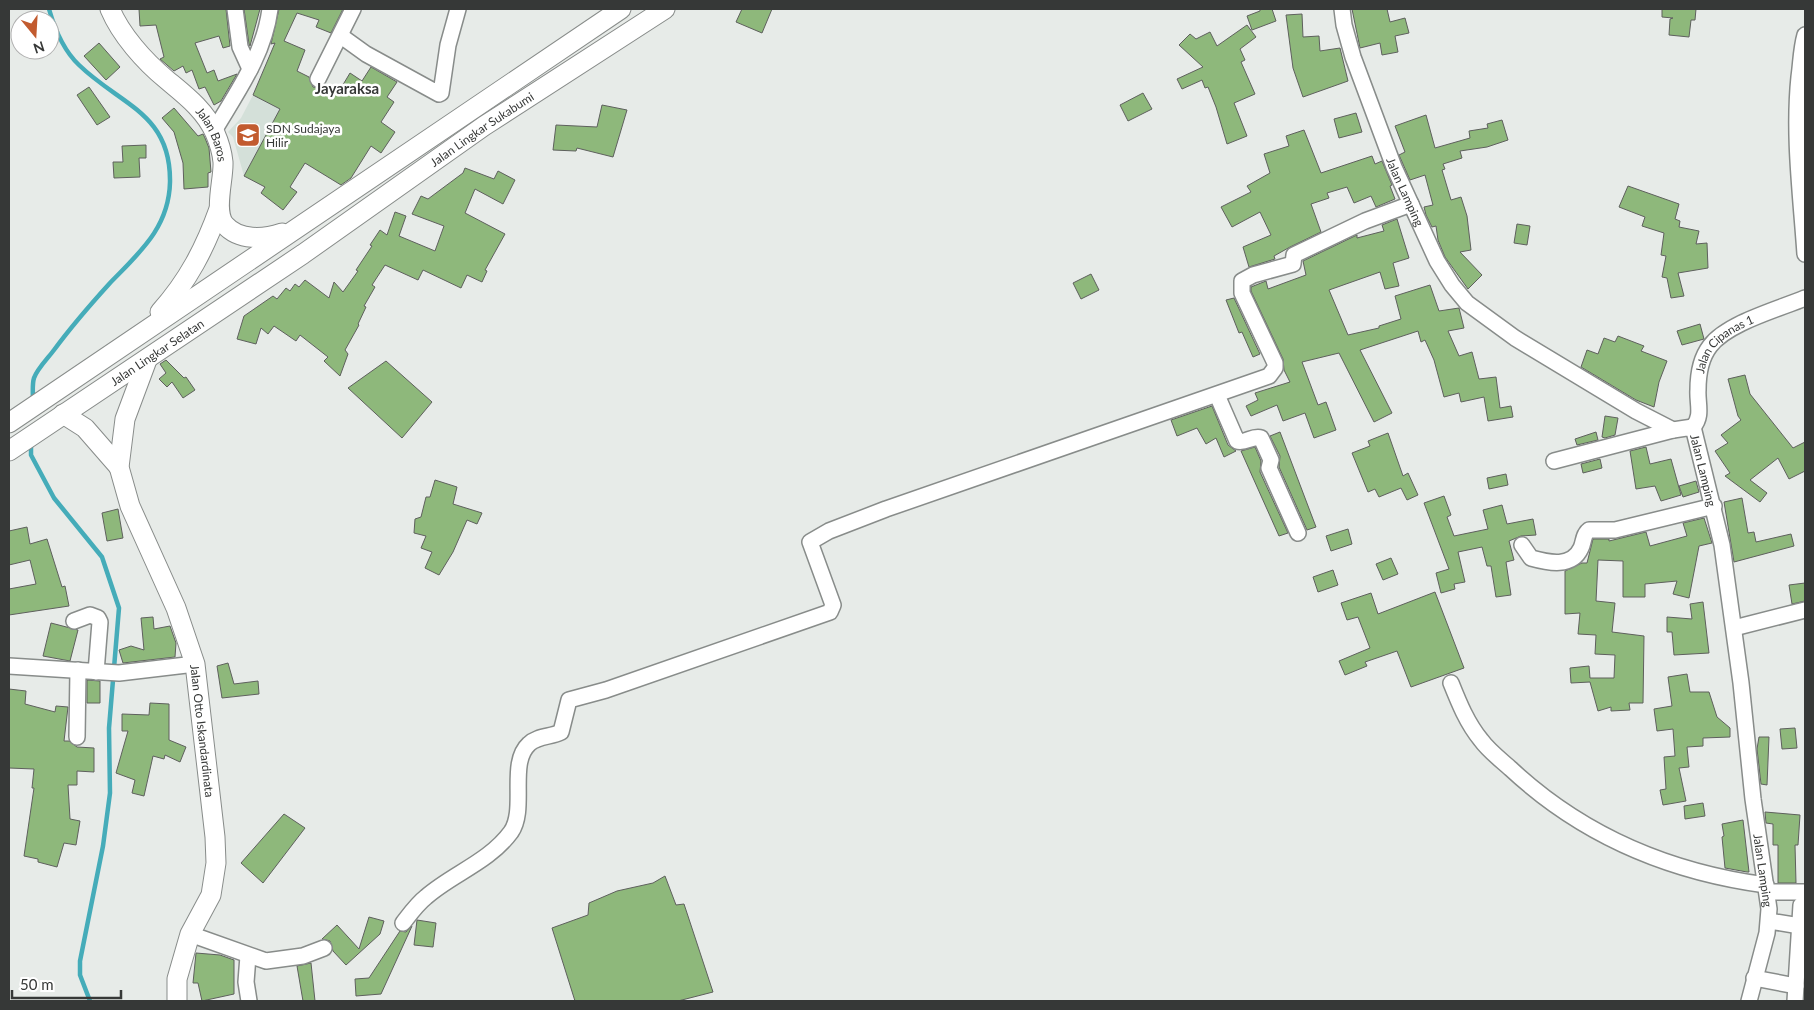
<svg xmlns="http://www.w3.org/2000/svg" width="1814" height="1010" font-family="Lato,sans-serif">
<style>
.built{fill:#d4e0d9}
.lines{fill:none;stroke-linecap:round;stroke-linejoin:round}
.stream{stroke:#45acb9;stroke-width:4.5}
.building{fill:#8eb87b;stroke:#5e605d}
.minor-casing{stroke:#888c8a;stroke-width:18}
.major-casing{stroke:#888c8a;stroke-width:21}
.minor{stroke:#fff;stroke-width:15}
.major{stroke:#fff;stroke-width:19}
.labels{text-anchor:middle;dominant-baseline:central;stroke-width:5;stroke-linejoin:round;paint-order:stroke}
.poi-label{font-size:12px;fill:#363837;stroke:#fff;text-anchor:start}
.street-label{font-size:12px;fill:#363837;stroke:#fff}
.quarter-label{font-size:15px;font-weight:bold;fill:#363837;stroke:#fff}
</style>
<rect width="100%" height="100%" fill="#e7ebe8"/>
<path class="built" d="M253,95L280,109L244,176L233,137L228,132L241,118Z"/>
<g class="lines">
<path class="stream" d="M33,401C33,394 32,384 34,378C37,369 48,358 54,350C71,327 90,305 110,283C139,253 169,228 170,182C171,113 120,105 79,65C63,50 55,30 49,9
M31,444V455L54,498L102,557L119,608L109,728L110,793L103,846L80,961V975L90,1001"/>
</g>
<path class="building" d="M139,9H226L230,46L223,48L219,36L195,43L207,73L214,70L218,81L237,74L221,101L214,105L205,87L199,89L192,70L186,73L183,66L174,71L160,59L164,57L156,25L140,26Z
M244,9H260L250,46L249,44Z
M279,9H343L331,33L316,27L319,20L297,13L284,41L305,50L297,71L309,77L313,87L319,88L324,86L338,93L350,73L362,81L371,67L397,82L387,97L394,102L381,122L395,132L381,153L371,146L351,178L341,185L305,163L290,187L297,192L283,210L261,193L265,187L244,176L280,109L253,95L275,43L271,44Z
M742,9H772L762,33L736,22Z
M1260,9H1272L1276,21L1252,30L1247,16L1260,11Z
M1352,9H1387L1390,22L1405,18L1409,33L1395,36L1398,52L1382,55L1380,43L1360,48Z
M1662,9H1696L1695,20H1691L1689,37L1669,35L1670,19L1673,18L1662,17Z
M1302,14L1303,37L1319,36L1320,51L1340,48L1348,81L1303,97L1293,68L1286,15Z
M1247,25L1256,37L1240,49L1245,60L1241,62L1255,94L1234,103L1247,136L1227,144L1216,107L1208,87L1205,88L1202,80L1182,89L1177,79L1203,67L1179,45L1190,34L1196,39L1210,32L1217,46Z
M99,43L120,67L106,80L84,56Z
M89,87L110,117L97,125L77,95Z
M1143,93L1152,109L1128,121L1120,105Z
M602,105L627,110L613,157L577,148L576,151L553,150L556,125L597,127Z
M174,108L198,136L203,134L205,138L209,148L211,172L208,173V187L184,189L183,163L174,132L162,118Z
M1356,113L1362,132L1339,138L1334,119Z
M1426,115L1435,148L1470,138L1469,131L1488,128L1487,124L1502,120L1508,140L1487,147L1460,151L1462,158L1443,164L1445,169L1442,170L1451,200L1461,197L1467,216L1471,250L1460,252L1482,275L1468,289L1445,257L1438,240L1436,226L1432,227L1426,215L1424,207L1433,205L1425,175L1410,180L1399,155L1405,152L1395,126Z
M1304,130L1321,173L1372,156L1375,164L1382,161L1392,185L1390,186L1395,199L1376,207L1371,196L1354,203L1347,187L1327,193L1329,198L1311,204L1321,232L1290,247L1274,256L1275,259L1249,267L1243,247L1271,235L1260,212L1232,227L1221,207L1251,192L1247,186L1270,173L1264,154L1289,146L1286,136Z
M146,145V158H139L140,177L114,178L113,162H123L122,146Z
M465,168L494,179L498,171L515,180L503,204L475,189L465,213L505,234L485,270L487,271L482,282L467,275L461,288L423,270L418,280L385,265L372,285L375,287L364,306L366,307L358,324L359,325L345,350L348,354L340,376L324,361L328,357L300,335L296,341L274,326L268,334L261,328L256,344L237,339L244,316L273,296L277,299L286,288L290,291L295,284L299,287L305,280L329,298L334,282L343,292L358,271L356,270L372,246L370,245L380,230L387,235L395,212L406,216L399,236L435,251L444,226L412,214L421,196L428,199L463,173Z
M1628,186L1679,204L1675,219L1680,221L1679,227L1699,231L1696,244L1707,243L1708,268L1678,273L1684,296L1671,298L1667,278L1662,277L1666,256L1661,255L1664,233L1642,226L1645,217L1619,207Z
M1397,219L1409,258L1393,263L1399,286L1385,289L1380,272L1329,290L1348,335L1379,328V326L1401,319L1395,296L1430,285L1439,311L1459,308L1464,328L1448,331L1459,356L1472,352L1479,379L1496,377L1500,408L1511,406L1513,417L1488,421L1484,397L1461,402L1459,393L1444,397L1434,360L1425,340L1421,342L1418,331L1360,350L1392,413L1374,422L1339,353L1302,362L1318,405L1326,402L1336,430L1314,438L1305,413L1283,421L1277,405L1251,416L1246,406L1258,400L1255,393L1290,382L1284,370L1283,359L1251,291V287L1266,281L1268,289L1306,275L1303,261L1357,235V238L1384,231L1382,225Z
M1517,224L1530,226L1527,245L1514,243Z
M1091,274L1099,290L1081,299L1073,283Z
M1234,298L1260,354L1253,357L1242,332L1239,333L1226,300Z
M1700,324L1704,339L1682,345L1677,331Z
M1618,336L1644,346L1641,351L1667,361L1659,382L1654,407L1636,400L1581,367L1587,350L1598,354L1604,338L1615,342Z
M166,360L184,378L186,377L195,390L183,398L172,382L167,387L159,379L166,373L160,364Z
M386,361L432,402L402,438L348,388Z
M1745,375L1750,394L1793,448L1805,442V471L1789,479L1778,458L1750,480L1767,493L1760,502L1725,476L1730,473L1715,451L1728,443L1721,435L1741,420L1738,416L1728,379Z
M1212,406L1228,445L1236,451L1224,457L1216,438L1206,444L1197,428L1177,436L1171,420Z
M1605,416L1618,418L1615,435L1605,438L1602,437Z
M1280,432L1316,527L1307,530L1279,467L1280,456L1270,436Z
M1596,432L1598,440L1577,445L1575,439Z
M1388,433L1403,476L1408,473L1418,495L1407,500L1401,488L1379,497L1375,489L1368,492L1352,453L1370,446L1368,441Z
M1255,447L1261,461L1260,472L1288,533L1279,536L1241,451Z
M1646,447L1650,464L1671,459L1681,495L1661,501L1655,486L1636,489L1630,451Z
M1600,459L1602,468L1583,473L1581,464Z
M1506,474L1508,485L1489,489L1487,478Z
M435,480L457,487L453,504L482,513L477,524L467,520L453,552L439,575L425,568L432,552L421,548L426,536L414,533L415,519L421,517L426,497H430Z
M1696,481L1699,492L1683,497L1679,486Z
M1444,496L1451,515L1447,517L1454,536L1488,529L1483,510L1502,505L1507,524L1533,519L1536,535L1521,536L1509,541L1514,560L1506,562L1511,595L1496,597L1491,566H1487L1482,547L1458,552L1465,582L1454,584L1455,589L1441,593L1436,573L1449,569L1424,503Z
M1742,498L1748,533L1754,532L1756,542L1791,534L1794,546L1734,562L1724,502Z
M118,509L123,538L107,541L102,513Z
M1704,518L1712,543L1699,546L1689,598L1673,594L1677,581L1645,584V597H1623V561L1598,560L1596,601L1615,603L1612,632L1644,636L1643,703H1629L1630,710L1611,711V707L1598,711L1590,682L1571,683L1570,668L1589,666L1590,678H1614L1615,655L1595,654L1596,635L1578,634L1580,613L1565,614V571L1582,563H1587L1593,539H1609V541L1646,532L1650,546L1687,536L1683,523Z
M27,527L30,544L47,539L62,587L65,586L69,606L9,615V589L36,584L30,560L9,565V531Z
M1348,529L1352,544L1331,551L1326,536Z
M1391,558L1398,574L1383,580L1376,564Z
M1333,570L1338,585L1318,592L1313,577Z
M1805,583V601L1792,604L1789,585Z
M1435,592L1464,668L1411,687L1397,651L1365,662L1367,666L1345,675L1339,661L1370,648L1358,617L1347,620L1341,603L1371,593L1378,614Z
M1703,602L1709,653L1674,655L1672,632H1667V617L1692,619L1690,604Z
M153,617L154,629L170,626L176,643L175,657L123,663L119,650L131,646L144,650L141,618Z
M51,623L78,630L70,661L43,656Z
M228,663L234,684L258,681L259,694L222,698L217,666Z
M1687,674L1690,692H1709L1717,717L1730,728V737L1703,738V746L1687,747L1689,767L1679,768L1686,801L1663,805L1660,790L1666,789L1664,757L1675,756L1673,729L1657,731L1654,709L1672,706L1668,677Z
M87,680L100,681V703H87Z
M9,689L26,691L25,704L55,712L56,706L68,707L64,741H69L77,747L94,748V772L77,771V785H68L70,819L80,821L76,845L64,843L57,867L38,862V859L24,856L34,788H32L34,769L9,768Z
M150,703L169,704V740L186,747L180,762L165,755L164,759L153,756L144,796L132,793L135,780L116,773L128,731H122V714L149,715Z
M1795,728L1797,748L1782,749L1780,729Z
M1759,737H1769L1767,785L1761,784L1757,749Z
M1703,803L1705,816L1685,819L1684,806Z
M1765,812L1800,815L1798,845H1795L1796,883H1778V845H1773V824L1766,823Z
M284,814L305,828L263,883L241,863Z
M1743,820L1749,872H1747L1725,868L1722,837L1724,836L1722,824Z
M665,876L676,905L684,904L713,992L678,1001H575L552,928L588,915L589,903L617,891L653,883Z
M369,917L384,921L380,934L346,965L333,951L330,941L322,939L337,925L359,949Z
M417,920L436,923L433,947L414,945Z
M412,926L381,994L356,996L355,979L369,978L400,931L406,932Z
M196,953L220,955L234,960V994L202,1001L198,983H193Z
M311,963L315,1001H303L297,966Z"/>
<g class="lines">
<defs>
<g id="minor">
<path d="M235,9L240,47L250,69"/>
<path id="s1" d="M1342,9L1344,25L1353,57L1394,167L1437,261L1452,285L1467,303L1515,338L1636,411L1673,430L1693,427L1722,545L1741,683L1753,799L1769,909L1767,933L1749,1001"/>
<path d="M1805,35C1801,49 1801,63 1799,77C1793,136 1801,195 1805,254"/>
<path d="M341,36L366,54L439,94L441,93L448,45L458,9"/>
<path d="M318,79L353,9"/>
<path d="M214,131C237,92 264,55 270,9"/>
<path d="M1217,395L1237,441C1245,444 1253,435 1261,438L1271,460L1269,468L1298,533"/>
<path id="s2" d="M1693,427C1703,416 1697,403 1698,390C1698,375 1700,359 1710,346C1727,323 1779,309 1805,298"/>
<path d="M1554,461L1673,430"/>
<path d="M1522,545L1531,558C1549,563 1572,568 1581,548C1584,542 1583,534 1589,530H1615L1714,506"/>
<path d="M74,621L90,615L98,618L100,622L96,672"/>
<path d="M1734,628L1805,610"/>
<path d="M9,666L119,673L195,664"/>
<path d="M1451,683C1459,703 1467,723 1481,740C1489,751 1501,760 1511,769C1583,836 1669,872 1766,885"/>
<path d="M77,737L78,670"/>
<path d="M1767,892H1805"/>
<path d="M1769,921L1800,926"/>
<path d="M403,923C410,914 417,904 426,897C452,874 489,862 511,832C527,809 508,763 529,744C537,736 551,737 561,732L569,700L606,690L830,612L833,605L810,542L829,531L886,509L1269,376L1275,368V363L1242,293V281L1253,275L1293,264L1294,255L1365,221L1411,204"/>
<path d="M190,934L266,961L303,956L324,948"/>
<path d="M248,956L246,982L249,1001"/>
<path d="M1754,978L1796,986"/>
<path d="M1795,1001L1801,905"/>
</g>
<g id="major">
<path id="s3" d="M110,9C121,35 144,61 167,80C185,95 205,110 215,133C219,142 222,152 223,162C224,179 213,212 225,225C239,241 264,239 282,233"/>
<path d="M160,312C188,281 205,248 219,209"/>
<path id="s4" d="M147,360L125,419L119,467L130,506L176,608L195,664L215,837L216,863L211,895L190,934L177,979V1001"/>
<path d="M63,414L85,428L119,467"/>
<path d="M9,423L621,9"/>
<path id="s5" d="M9,451L303,254L484,126L665,9"/>
</g>
</defs>
<use href="#minor" class="minor-casing"/>
<use href="#major" class="major-casing"/>
<use href="#minor" class="minor"/>
<use href="#major" class="major"/>
</g>
<defs>
<symbol id="school-square" viewBox="-11 -11 22 22"><rect x="-9" y="-9" width="18" height="18" rx="4" fill="#c25b2f" stroke="#fff"/><path d="M0-5L7-2L0 1L-7-2ZM-4 1L0 2.5L4 1V4Q0 6-4 4Z" fill="#fff"/></symbol>
</defs>
<g fill-rule="evenodd">
<use href="#school-square" x="234" y="121" width="28" height="28"/>
</g>
<g class="labels">
<g class="poi-label">
<text x="266" y="128">SDN Sudajaya<tspan x="266" dy="14">Hilir</tspan></text>
</g>
<g class="street-label">
<text stroke="none"><textPath href="#s5" startOffset="572">Jalan Lingkar Sukabumi</textPath></text>
<text stroke="none"><textPath href="#s3" startOffset="164">Jalan Baros</textPath></text>
<text stroke="none"><textPath href="#s1" startOffset="194">Jalan Lamping</textPath></text>
<text stroke="none"><textPath href="#s2" startOffset="96">Jalan Cipanas 1</textPath></text>
<text stroke="none"><textPath href="#s5" startOffset="178">Jalan Lingkar Selatan</textPath></text>
<text stroke="none"><textPath href="#s1" startOffset="629">Jalan Lamping</textPath></text>
<text stroke="none"><textPath href="#s4" startOffset="390">Jalan Otto Iskandardinata</textPath></text>
<text stroke="none"><textPath href="#s1" startOffset="1034">Jalan Lamping</textPath></text>
</g>
<g class="quarter-label">
<text x="347" y="88">Jayaraksa</text>
</g>
</g>
<rect width="1814" height="1010" fill="none" stroke="#363837" stroke-width="20"/>
<g transform="translate(35 35) rotate(162)"><circle r="24" fill="#ffffff" stroke="#afafaf"/>
<path d="M0-4L9 19L0 12L-9 19Z" fill="#c25b2f"/>
<text y="-8" font-size="14" font-weight="bold" text-anchor="middle" fill="#363837">N</text>
</g>
<path d="M12 990v8h109v-8" fill="none" stroke="#363837" stroke-width="2.5"/>
<text x="20" y="990" font-size="15" fill="#363837" stroke="#ffffff" stroke-width="4" paint-order="stroke">50 m</text>
</svg>
